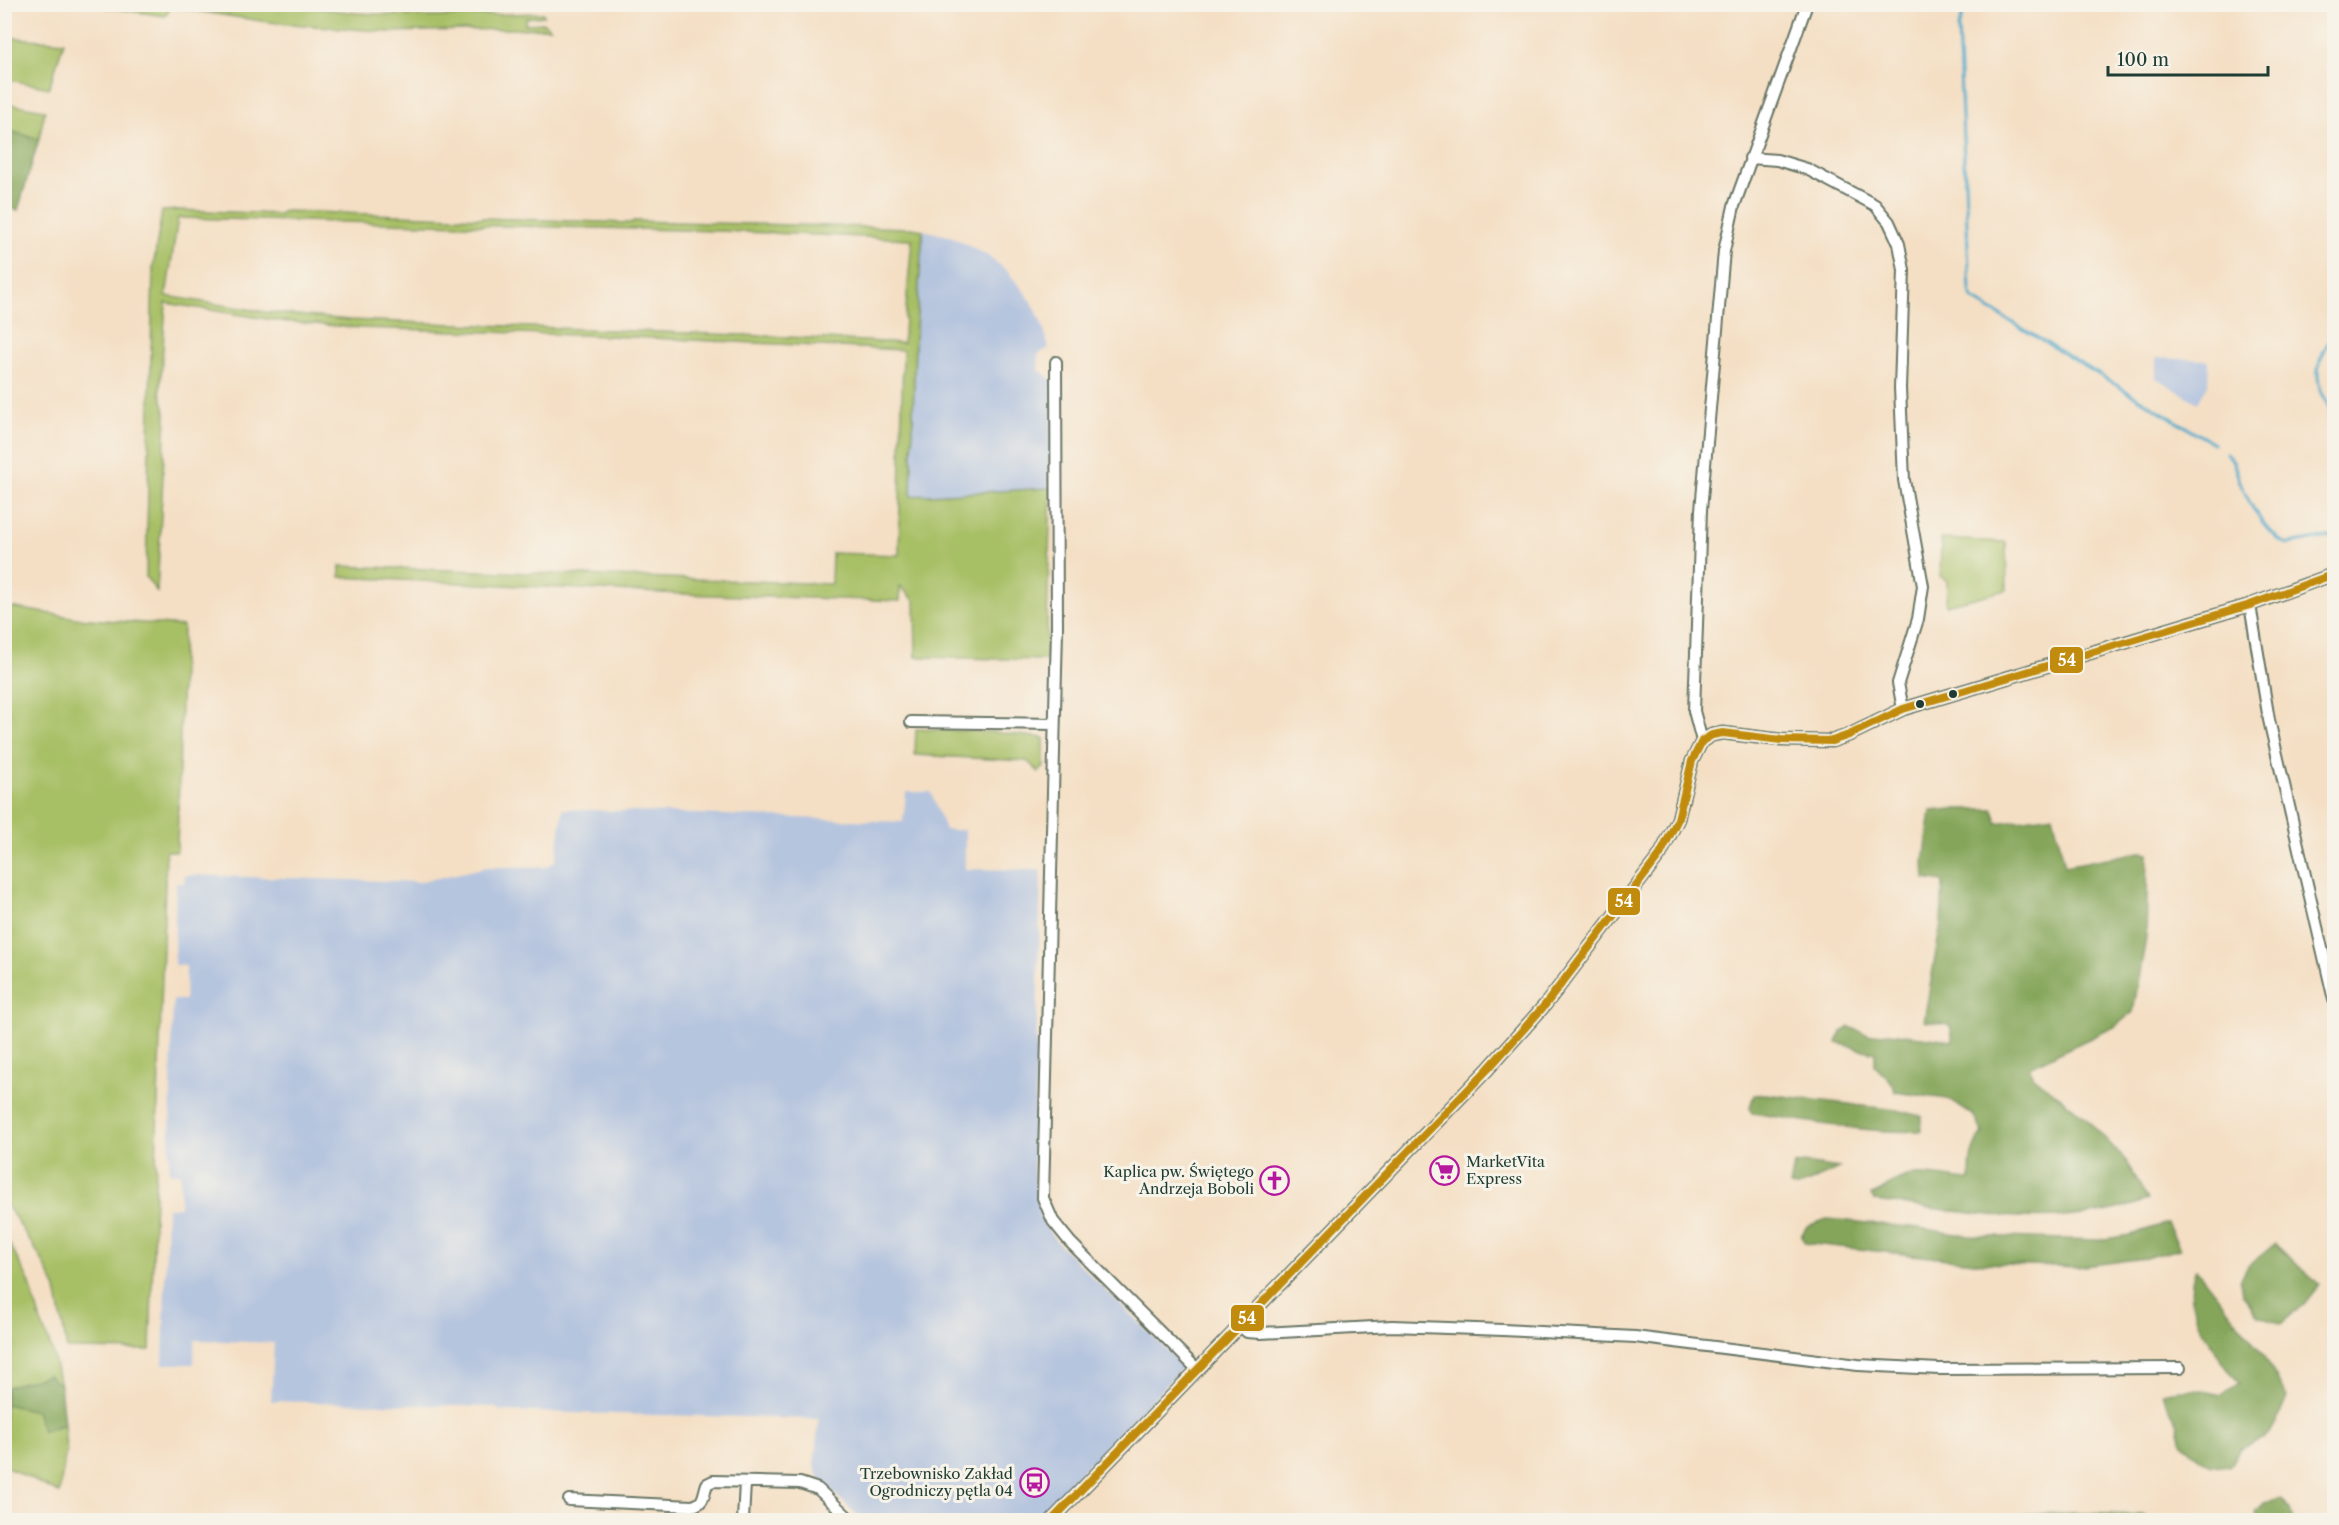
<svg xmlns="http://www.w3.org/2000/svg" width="2339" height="1525" font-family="'Libre Caslon Text',serif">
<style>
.industrial{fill:#b6c5de}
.green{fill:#a7bf65;stroke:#637e4c;stroke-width:1.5;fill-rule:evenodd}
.forest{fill:#85a65a;stroke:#527247;stroke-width:1.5}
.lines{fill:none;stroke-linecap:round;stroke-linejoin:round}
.stream{stroke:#4ca8ca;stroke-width:3}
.minor-casing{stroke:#6a7666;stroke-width:14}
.tertiary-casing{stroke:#6a7666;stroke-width:15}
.minor{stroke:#fff;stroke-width:10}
.tertiary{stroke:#fff;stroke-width:12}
.bus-1-casing{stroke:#f7f3e8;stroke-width:12}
.bus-1{stroke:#c18c0d;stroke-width:8}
.bus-dot{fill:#1f3d34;stroke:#f7f3e8;stroke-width:2}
.labels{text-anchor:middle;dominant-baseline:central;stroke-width:6;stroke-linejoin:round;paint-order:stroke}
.poi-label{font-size:15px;fill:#1f3d34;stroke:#f7f3e8;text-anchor:end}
.line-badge{stroke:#f7f3e8;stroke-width:2}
.badge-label{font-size:16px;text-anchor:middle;font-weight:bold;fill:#fff}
</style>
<rect width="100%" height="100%" fill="#f7f3e8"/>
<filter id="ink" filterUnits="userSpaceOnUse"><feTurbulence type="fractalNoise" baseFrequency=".0167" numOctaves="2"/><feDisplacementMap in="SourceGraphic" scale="12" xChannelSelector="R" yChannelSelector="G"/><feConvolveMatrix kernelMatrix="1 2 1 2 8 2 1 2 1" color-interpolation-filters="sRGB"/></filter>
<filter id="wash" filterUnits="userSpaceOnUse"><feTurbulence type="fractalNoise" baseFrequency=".008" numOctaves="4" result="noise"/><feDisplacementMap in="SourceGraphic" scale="24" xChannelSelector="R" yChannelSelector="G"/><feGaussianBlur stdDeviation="1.35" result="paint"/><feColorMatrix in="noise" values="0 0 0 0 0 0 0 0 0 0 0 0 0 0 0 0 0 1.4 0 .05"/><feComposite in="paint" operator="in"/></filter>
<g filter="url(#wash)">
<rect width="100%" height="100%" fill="#f4dfc4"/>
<path class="industrial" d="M923,230L953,237L988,256L1007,271L1027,295L1036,310L1043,327L1049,348L1038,354L1039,370L1053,381L1051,456L1049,458L1051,488L911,496L915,342Z
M2156,358L2209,360L2208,385L2198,403L2156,378Z
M906,792H931L945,830H965V869L1041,870L1033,1171L1041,1219L1056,1241L1184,1367L1034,1520H862L819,1478L814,1465L819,1419L573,1413L501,1411L494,1407L271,1401L274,1343L195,1340L194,1364H163L167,1208L180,1207V1173L169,1172L173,1000H185L186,966L174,965L176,883H184L185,875L419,882L488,867H547L556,860L563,809L903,822Z"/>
<path class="green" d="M284,4L357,13L432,17L543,13L544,16L526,18L525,24L544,23L550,28L389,32L267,22L171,7L165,16L90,5Z
M4,37L64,42L49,88L5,79Z
M4,103L45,110L39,139L5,130Z
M178,210L279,214L284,211L631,223L633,221L911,228L923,230L915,342L911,496L1051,488L1046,660L916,657L915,601L900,586V601L681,594L340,577V566L831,584L832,553L899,555L903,350L609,336L360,328L280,321L166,303L160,391L166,416L157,592L146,577L153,268L162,211ZM178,218L719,231L912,239L903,343L766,336L349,320L266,312L166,296Z
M1941,539L2006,542L2007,590L1946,605L1947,581L1940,576Z
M4,606L76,618L183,626L177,851H166L150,1350L67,1349L56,1289L41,1258L5,1202Z
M916,729L993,732L1044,738V767L1039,772L1027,761L915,755Z
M4,1234L29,1281L40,1319L52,1350L60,1385L48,1375L37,1411L44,1431L64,1424L66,1451L59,1493L5,1466Z"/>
<path class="forest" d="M5,130L39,139L18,210L5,207Z
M1953,809H1993L1997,823L2053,815L2065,866L2140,852L2148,853L2146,938L2133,1012L2114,1027L2029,1067L2034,1077L2084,1116L2126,1161L2148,1200C2060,1233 1965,1211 1874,1201L1871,1195C1884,1192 1891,1181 1904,1177C1918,1171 1953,1179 1970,1180C1970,1162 1970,1148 1983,1134L1974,1116L1948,1099L1895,1092L1893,1084L1875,1066V1053L1837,1043L1841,1032L1850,1027L1869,1035L1890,1033L1953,1041L1950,1025L1924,1021L1941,923L1943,882L1925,879L1924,862L1931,811Z
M1766,1094L1897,1110L1921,1116L1922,1131C1865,1134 1808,1121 1752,1113L1750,1108L1754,1095Z
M1804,1163L1839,1168L1798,1187L1790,1186L1794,1165Z
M1827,1219L1920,1228L1969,1236L2099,1240L2130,1235L2167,1223L2180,1249L2145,1258L2077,1267L1983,1263L1805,1243L1801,1236L1807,1226Z
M2275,1244L2319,1285L2304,1304L2281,1324L2258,1315L2242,1294L2240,1281L2248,1266Z
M2196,1269L2265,1357L2287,1397L2281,1412L2269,1433L2264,1438L2240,1448L2229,1467L2208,1464L2182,1444L2178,1425L2162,1393C2184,1388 2200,1389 2221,1395L2239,1383C2216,1352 2178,1310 2196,1269Z
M48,1375L60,1385L64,1424L43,1431L36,1411L5,1404L7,1387Z
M2282,1499L2290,1509L2293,1520H2258L2256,1513L2264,1503Z
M2073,1513L2142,1515L2152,1520H2022L2024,1514Z"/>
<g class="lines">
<path class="stream" d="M1967,4L1958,28L1970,291L1973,299L2213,443
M2334,333C2313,366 2312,381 2334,415
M2226,453C2235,461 2236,472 2240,482C2248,501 2268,540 2289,544L2334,536"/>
</g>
</g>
<g filter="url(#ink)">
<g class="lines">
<defs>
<path id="minor" d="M1750,158L1777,160L1807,169L1875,205L1889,222L1899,244L1904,270L1900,388L1904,480L1923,586L1918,619L1898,683L1903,709
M1056,362L1057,630L1043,1198L1053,1221L1070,1242L1197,1369
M2250,605L2269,720L2334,1000
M911,722L1054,724
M1702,741L1694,711L1701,510L1724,251L1734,206L1807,4
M1239,1325L1247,1332L1261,1333L1392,1326L1503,1330L1635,1337L1858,1365L1939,1369L2180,1368
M569,1500L692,1506C705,1503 703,1495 707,1484L713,1481L800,1483L818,1489L851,1520
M743,1520L745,1483"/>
<path id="tertiary" d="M1052,1520L1487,1070L1545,1005L1660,855L1678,819L1692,761L1702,741L1712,735L1723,733L1781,740L1832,741L1849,735L1903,709L2250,605L2334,574"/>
</defs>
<use href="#minor" class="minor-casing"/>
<use href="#tertiary" class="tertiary-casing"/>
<use href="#minor" class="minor"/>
<use href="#tertiary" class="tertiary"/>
<defs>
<path id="bus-1" d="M1052,1520L1487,1070L1545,1005L1660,855L1678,819L1692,761L1702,741L1712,735L1723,733L1781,740L1832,741L1849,735L1903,709L2250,605L2334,574"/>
</defs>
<use href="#bus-1" class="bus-1-casing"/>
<use href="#bus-1" class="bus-1"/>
</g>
</g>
<defs>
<symbol id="supermarket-ring" viewBox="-11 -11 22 22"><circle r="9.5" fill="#f7f3e8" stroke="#b5179e" stroke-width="1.5"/><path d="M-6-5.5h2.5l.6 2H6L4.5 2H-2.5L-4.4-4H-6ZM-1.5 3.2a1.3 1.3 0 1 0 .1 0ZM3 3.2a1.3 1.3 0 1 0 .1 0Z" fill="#b5179e"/></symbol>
<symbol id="church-ring" viewBox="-11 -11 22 22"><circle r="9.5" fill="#f7f3e8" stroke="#b5179e" stroke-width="1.5"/><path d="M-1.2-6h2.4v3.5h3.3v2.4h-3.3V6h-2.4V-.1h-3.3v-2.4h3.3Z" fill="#b5179e"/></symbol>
<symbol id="bus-ring" viewBox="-11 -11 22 22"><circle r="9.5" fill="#f7f3e8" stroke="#b5179e" stroke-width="1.5"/><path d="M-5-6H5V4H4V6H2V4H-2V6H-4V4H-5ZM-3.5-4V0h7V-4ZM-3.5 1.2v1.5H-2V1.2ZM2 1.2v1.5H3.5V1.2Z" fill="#b5179e"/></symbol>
</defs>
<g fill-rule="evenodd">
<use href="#supermarket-ring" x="1428" y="1154" width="33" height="33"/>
<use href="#church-ring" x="1258" y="1164" width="33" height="33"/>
<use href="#bus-ring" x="1018" y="1466" width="33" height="33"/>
</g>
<g class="bus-dot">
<circle cx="1953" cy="694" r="5"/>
<circle cx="1920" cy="704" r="5"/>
</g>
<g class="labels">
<g class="poi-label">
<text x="1466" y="1161" text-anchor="start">MarketVita<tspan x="1466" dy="17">Express</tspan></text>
<text x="1254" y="1171">Kaplica pw. Świętego<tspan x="1254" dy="17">Andrzeja Boboli</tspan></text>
<text x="1013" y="1473">Trzebownisko Zakład<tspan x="1013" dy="17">Ogrodniczy pętla 04</tspan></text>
</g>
</g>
<g class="line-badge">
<rect x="2049" y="646" width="35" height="28" rx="6" fill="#c18c0d"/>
<rect x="1607" y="887" width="34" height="29" rx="6" fill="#c18c0d"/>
<rect x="1230" y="1304" width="35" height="28" rx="6" fill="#c18c0d"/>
</g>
<g class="badge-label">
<text x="2067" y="666">54</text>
<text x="1624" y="907">54</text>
<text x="1247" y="1324">54</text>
</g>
<rect width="2339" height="1525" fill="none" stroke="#f7f3e8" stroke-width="24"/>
<path d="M2108 66v9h160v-9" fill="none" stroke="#1f3d34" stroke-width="3"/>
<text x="2117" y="66" font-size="18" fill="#1f3d34" stroke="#f7f3e8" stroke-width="4.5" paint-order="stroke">100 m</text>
</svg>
